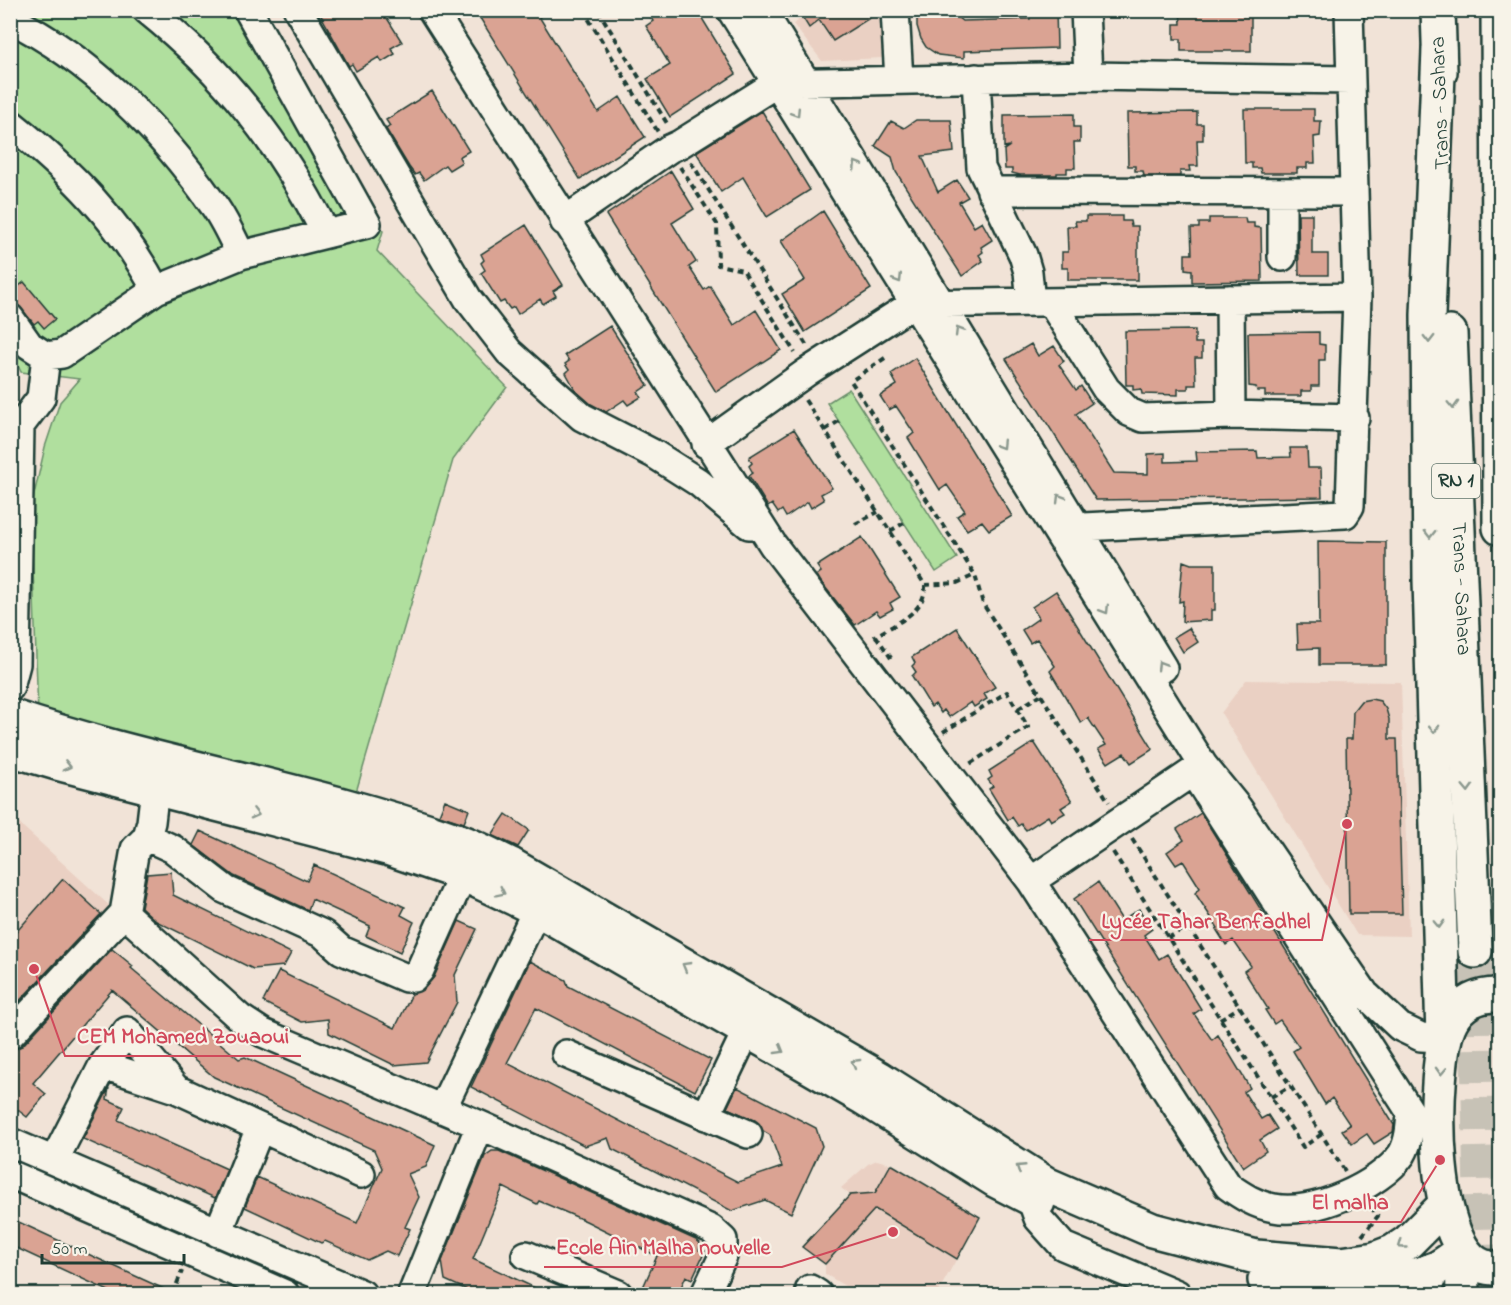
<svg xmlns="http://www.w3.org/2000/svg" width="1511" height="1305" font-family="'Indie Flower',sans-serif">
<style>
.built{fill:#ead0c3}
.green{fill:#b0df9e;stroke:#688e69;stroke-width:1.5}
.building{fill:#daa393;stroke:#1f3d34;stroke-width:1.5}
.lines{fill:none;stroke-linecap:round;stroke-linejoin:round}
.highway-tunnel{stroke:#c7c2b6;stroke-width:33;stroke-dasharray:33 16;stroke-linecap:butt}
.minor-casing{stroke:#1f3d34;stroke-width:32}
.major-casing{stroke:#1f3d34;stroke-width:38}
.highway-casing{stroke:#1f3d34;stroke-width:38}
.path{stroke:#1f3d34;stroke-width:4;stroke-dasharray:6 4.5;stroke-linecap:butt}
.minor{stroke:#f7f3e8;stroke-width:27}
.major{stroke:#f7f3e8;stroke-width:33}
.highway{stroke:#f7f3e8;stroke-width:33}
.oneway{stroke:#8b988e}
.labels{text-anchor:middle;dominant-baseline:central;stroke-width:4.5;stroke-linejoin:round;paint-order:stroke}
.shield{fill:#f7f3e8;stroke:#60746a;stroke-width:1.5}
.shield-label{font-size:20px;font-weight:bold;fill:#1f3d34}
.street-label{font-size:21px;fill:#1f3d34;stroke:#f7f3e8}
.leader{fill:none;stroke:#d1495b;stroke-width:2}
.callout-dot{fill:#d1495b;stroke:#f7f3e8;stroke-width:2}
.callout-label{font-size:22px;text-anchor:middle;font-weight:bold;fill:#d1495b;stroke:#f7f3e8;stroke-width:4.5;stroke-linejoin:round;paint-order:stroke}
</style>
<rect width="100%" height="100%" fill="#f1e3d7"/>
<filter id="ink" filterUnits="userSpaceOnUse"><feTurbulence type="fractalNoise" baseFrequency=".0167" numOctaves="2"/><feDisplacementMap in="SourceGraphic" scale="12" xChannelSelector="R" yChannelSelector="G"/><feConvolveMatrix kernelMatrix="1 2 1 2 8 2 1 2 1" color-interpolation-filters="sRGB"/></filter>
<g filter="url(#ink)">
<path class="built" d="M792,11H880L882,58L822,61L793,24L798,21Z
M1246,680L1401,682L1409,936L1357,935L1221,713Z
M11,816L112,908L11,1021Z
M877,1160L891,1164L980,1217L937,1294H858L825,1274V1264L802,1247L850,1195L841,1188L868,1164Z"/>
<path class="green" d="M11,11H264L383,231L377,251L507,387L453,460L354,799L38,716L31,508L45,447L60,402L80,379L21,372L11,351Z
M849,389L957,558L936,572L827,403Z"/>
<path class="building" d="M318,10H382L402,42L391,48L395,54L382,62L379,57L356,71L352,64L349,66Z
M475,10H535L598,112L620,97L645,137L580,179Z
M646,10H697L736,74L670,117L647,79L670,65L646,26L653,21Z
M798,10H879V12L833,41L819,20L809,28Z
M917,10H941V15L957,17L962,21L1030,19V10H1056L1057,48L964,51V58L938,55L926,47L921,39L917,26Z
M1180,10H1251V51H1181V39H1174V24H1181Z
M432,91L469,151L459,157L462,162L449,170L445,165L424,180L419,173L415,175L409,167L386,129L390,126L386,120Z
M1244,109H1314V121H1321L1320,136L1314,137L1315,163H1307V168H1297V173H1261L1260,168H1252V163H1245Z
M762,111L810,190L767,217L743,177L721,192L696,152Z
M1197,112V124H1203V140H1197L1198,166H1189L1190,171H1180V176H1144L1143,171H1135V166H1128L1127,113Z
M1074,114V127H1080V142H1074L1075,168H1067V173H1057V175H1020L1012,173V169H1005L1004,150L1010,146L1004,147V115Z
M916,120H951L954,152L922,156L938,192L957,180L968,197L959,202L974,227L982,222L992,240L981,247L983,252L979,255L983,261L962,276L896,172L892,157L875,146L891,121L904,128Z
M671,171L694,209L672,223L696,262L689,267L704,290L710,286L734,325L756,310L781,350L716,392L606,215Z
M823,211L871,289L805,332L782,294L805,280L781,241Z
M1298,214H1312V254H1328V275H1299Z
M1086,216H1122V221H1130L1131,226H1138V280H1068V268H1062V252H1068L1067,226H1076L1075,221H1086Z
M1209,218H1245L1246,223H1254V227L1261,228L1262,281L1192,282V270L1185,269V254H1192L1191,228H1199V223H1209Z
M526,225L563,285L553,291L556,296L543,304L540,299L518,314L514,307L510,309L504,301L500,303L481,273L485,270L481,263L484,260L481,254Z
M24,282L55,319L44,328L38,321L34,324L22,309L10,303V293Z
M610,326L648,385L638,392L641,397L628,405L624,400L606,412L591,404L576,391L566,373L569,370L565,364L569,361L565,355Z
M1195,330V343H1202V358H1195L1196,385H1188V389H1178V395L1142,394L1141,389L1133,390V385H1126L1125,331Z
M1319,332V344L1325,345V360H1319V386H1311V391H1301V396H1265V391H1257L1256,387L1249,386L1248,333Z
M1031,344L1038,356L1054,346L1064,361L1059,365L1076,390L1081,386L1092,403L1076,414L1114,473L1148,474V454L1165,453V462L1197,461L1196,452L1257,451L1258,458L1291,457L1290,448H1307L1308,468H1321L1322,497L1096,500L1006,359Z
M915,358L1012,516L989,530L982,521L967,530L957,516L965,511L947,485L940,490L908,438L914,433L896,406L889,410L880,396L897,385L891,374Z
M794,429L832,488L821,494L824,500L811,508L808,502L786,517L782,510L778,513L772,504L768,507L749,476L753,473L749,466L752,463L749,457Z
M862,537L900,597L890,603L893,609L880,616L876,611L855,625L821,582L817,575L821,572L817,566Z
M1318,541L1386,542V665H1319V648L1298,649L1297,624H1319Z
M1183,561L1191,564H1215V610H1211V620L1182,622L1183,601L1179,602Z
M1056,591L1153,749L1131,763L1124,753L1108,763L1098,749L1106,745L1088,718L1081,723L1050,671L1055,666L1037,639L1030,643L1022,630L1039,618L1032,607Z
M957,628L995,687L984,694L987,699L974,707L971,702L949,717L944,710L941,713L935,704L931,707L912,676L916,672L912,666L915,663L912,657Z
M1189,628L1198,642L1183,652L1174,637Z
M1371,699L1380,701L1386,709L1389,719V739H1397L1402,914H1349L1346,739H1352L1353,711L1361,701Z
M1034,742L1072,801L1061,808L1065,813L1051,821L1048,816L1026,830L1021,824L1018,826L1012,817L1008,820L989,789L993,786L988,780L992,777L989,771Z
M445,800L469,810L464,823L439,815Z
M1201,813L1394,1125L1393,1132L1374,1144L1367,1134L1352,1144L1342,1130L1350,1125L1332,1098L1325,1104L1293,1051L1299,1047L1280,1020L1274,1024L1265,1010L1268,1009L1244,971L1251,966L1233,940L1226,945L1216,929L1218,928L1195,893L1200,888L1183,861L1176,865L1167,852L1184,840L1177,829Z
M506,814L529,830L518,847L492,835Z
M200,831L307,881L314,865L405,907L401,915L414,922L400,952L366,936L370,926L351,917L312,899L308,910L234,876L193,845Z
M171,872L173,895L291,953L284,966L253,969L156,921L141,907L147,874Z
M63,879L101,914L10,1011V939Z
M1098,882L1122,920L1139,909L1152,929L1144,935L1159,959L1167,954L1201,1009L1194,1014L1212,1040L1218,1035L1250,1088L1244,1092L1261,1119L1268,1115L1277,1129L1260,1140L1266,1151L1243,1167L1074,899Z
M459,921L477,929L455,975L457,1002L426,1062L394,1065L329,1033L328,1019L302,1022L263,1002L279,971L395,1028L412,994L424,989L434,977Z
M112,949L133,966L131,968L239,1059L245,1057L435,1145L426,1167L408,1174L419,1197L405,1227L410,1229L397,1256L386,1251L367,1260L325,1241L321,1243L245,1207L257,1177L357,1223L382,1168L374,1150L214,1077L112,990L33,1083L46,1094L27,1117L10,1104V1050L22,1046Z
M530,961L566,980L568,986L711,1060L695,1091L536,1008L507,1063L738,1182L782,1167L770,1135L763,1131L755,1120L727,1108L737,1087L816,1128L822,1146L791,1213L765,1200L732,1211L612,1149L608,1138L585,1146L471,1087Z
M109,1088L107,1099L124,1107L118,1120L227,1169L215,1198L83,1139Z
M492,1151H499L696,1240L700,1243L699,1250L705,1251L692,1279L686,1276L678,1294H640L657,1256L586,1221L539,1201L537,1204L503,1187L473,1259L548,1294H476L445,1280L442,1261L485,1156Z
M891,1164L980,1217L957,1259L875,1209L825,1264L802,1247L850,1195L875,1193Z
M10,1218L142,1279L175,1294H115L10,1245Z"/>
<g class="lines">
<path class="highway-tunnel" d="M1475,951L1482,1294"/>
<defs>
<path id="minor" d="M147,10C225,73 280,143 325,232
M298,10L468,299L509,352L582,417L654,454L698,482L749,525
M432,10L773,545L1031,881L1228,1186C1242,1196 1256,1205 1274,1208C1311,1216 1380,1186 1402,1154C1409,1142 1410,1127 1411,1113L1193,772
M731,10L1203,765L1238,808L1365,994L1400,1027L1421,1037L1443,1038
M762,10L1163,668
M895,10L899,80
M1085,10L1088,76
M10,19C91,59 161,130 212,203C224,218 232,238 241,255
M976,78L981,168L1023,255L1028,272L1031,302
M10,123C72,173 119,220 156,290
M991,191L1354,192
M564,221L669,149L680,144L777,83L1088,76L1351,80
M1282,257V192
M1230,299L1231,415
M1051,302L1106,389L1129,412L1143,418L1231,415L1355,418
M10,318L29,345L46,356L62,354L156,290L241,255L367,224L248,10
M706,444L807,372L913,304L1357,297
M1063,528L1345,514L1350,506L1357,297L1349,10
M10,687L16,664L20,426L41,398L46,356
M147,837L173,849L226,890L323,934L341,950L406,978H413L420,970L463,874
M1031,881L1203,765
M124,913L240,1018L263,1033L480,1125L711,1229L723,1240V1256L705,1294
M10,1035L124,913L135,849L147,837L151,822L155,788
M566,1054L748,1134
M103,1065L176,1089L361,1174
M442,1109L537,909
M706,1116L747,1030
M10,1142L362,1294
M54,1161L103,1065L127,1031L176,1089
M10,1174L285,1294
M1031,1198L1038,1218L1063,1246L1177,1294
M218,1233L260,1128
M526,1255L618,1294
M810,1289L818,1294
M412,1294L480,1125
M1426,1294L1436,1269"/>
<path id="major" d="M10,716C155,765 309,788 453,839C473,845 492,856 511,865L879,1078L1048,1185L1152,1230L1256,1257L1341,1264L1375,1259L1393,1252L1408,1242L1445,1205
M10,749L57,763L387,848L463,874L537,909L864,1098L995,1180L1038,1202
M1500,995C1480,994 1461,1002 1451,1021C1430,1059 1426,1284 1500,1267
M1265,1280C1320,1287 1381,1290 1435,1269C1444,1265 1453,1257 1462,1251"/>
<g id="highway">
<path d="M1438,10L1440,72"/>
<path d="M1498,10L1500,528"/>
<path d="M1439,50L1428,315L1430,580L1443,1038"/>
<path id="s1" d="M1450,333L1475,951"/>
<path d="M1462,1251L1463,1294"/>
</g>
</defs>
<use href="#minor" class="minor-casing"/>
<use href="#major" class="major-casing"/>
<use href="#highway" class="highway-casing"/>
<path class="path" d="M583,10L658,132
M598,10L668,125
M691,162L807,346
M680,167L717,224L718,265L743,270L795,353
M885,358L851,381L975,575L983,604L1109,802
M805,400L925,585C926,613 894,624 874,637
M825,430L839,421
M855,524L878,512
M890,531L904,523
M925,585L957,583L975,575
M876,636L891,658
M1018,709L1040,695
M943,732L1007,692L1028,727L968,765
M1132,839L1345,1171
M1113,852L1303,1147L1322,1134
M1168,938L1188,926
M1220,1019L1240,1007
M1271,1097L1291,1086
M1362,1236L1378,1216L1370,1206
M173,1294L182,1271"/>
<use href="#minor" class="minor"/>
<use href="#major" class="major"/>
<use href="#highway" class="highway"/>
</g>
<defs><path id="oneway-chevron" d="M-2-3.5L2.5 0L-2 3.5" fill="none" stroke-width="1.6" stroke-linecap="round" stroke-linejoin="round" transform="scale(1.5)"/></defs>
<g class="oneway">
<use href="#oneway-chevron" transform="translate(796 113) rotate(58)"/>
<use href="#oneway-chevron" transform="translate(857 165) rotate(-122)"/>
<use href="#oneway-chevron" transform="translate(898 279) rotate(58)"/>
<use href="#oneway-chevron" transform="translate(959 331) rotate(-121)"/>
<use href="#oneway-chevron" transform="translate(1429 339) rotate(90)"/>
<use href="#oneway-chevron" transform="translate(1453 405) rotate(88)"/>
<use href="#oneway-chevron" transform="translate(1001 445) rotate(58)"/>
<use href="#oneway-chevron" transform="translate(1060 498) rotate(-121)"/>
<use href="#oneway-chevron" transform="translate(1430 534) rotate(90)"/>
<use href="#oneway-chevron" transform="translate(1105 610) rotate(58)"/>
<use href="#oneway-chevron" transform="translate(1161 665) rotate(-121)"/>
<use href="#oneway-chevron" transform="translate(1434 729) rotate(88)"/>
<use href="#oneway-chevron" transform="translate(67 766) rotate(14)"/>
<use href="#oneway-chevron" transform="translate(1468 788) rotate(88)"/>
<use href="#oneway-chevron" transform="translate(255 814) rotate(14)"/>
<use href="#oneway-chevron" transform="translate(501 892) rotate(26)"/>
<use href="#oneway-chevron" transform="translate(1439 924) rotate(88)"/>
<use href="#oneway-chevron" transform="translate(686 966) rotate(-150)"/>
<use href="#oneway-chevron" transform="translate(780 1050) rotate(30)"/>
<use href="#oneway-chevron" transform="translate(855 1063) rotate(-150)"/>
<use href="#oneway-chevron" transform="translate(1441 1071) rotate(93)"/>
<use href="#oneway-chevron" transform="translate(1020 1168) rotate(-147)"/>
<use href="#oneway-chevron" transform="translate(1402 1245) rotate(144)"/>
</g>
</g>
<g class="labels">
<rect class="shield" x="1432" y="464" width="48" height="34" rx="4.5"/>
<g class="shield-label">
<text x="1456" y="481">RN 1</text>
</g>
<g class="street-label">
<text transform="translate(1441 103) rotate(-92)">Trans - Sahara</text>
<text stroke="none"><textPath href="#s1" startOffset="256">Trans - Sahara</textPath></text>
</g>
</g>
<path class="leader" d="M1347 824L1322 940H1089M34 969L65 1056H301M1440 1160L1401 1222H1299M893 1232L782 1267H544"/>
<g class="callout-dot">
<circle cx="1347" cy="824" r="6"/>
<circle cx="34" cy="969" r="6"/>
<circle cx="1440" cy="1160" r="6"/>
<circle cx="893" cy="1232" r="6"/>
</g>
<g class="callout-label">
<text x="1206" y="928">Lycée Tahar Benfadhel</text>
<text x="183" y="1043">CEM Mohamed Zouaoui</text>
<text x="1350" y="1209">El malha</text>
<text x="663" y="1254">Ecole Ain Malha nouvelle</text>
</g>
<rect width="1511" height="1305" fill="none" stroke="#f7f3e8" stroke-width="36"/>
<rect x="18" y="18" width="1475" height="1269" fill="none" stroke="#1f3d34" stroke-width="2" filter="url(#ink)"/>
<path d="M42 1254v9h142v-9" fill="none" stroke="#1f3d34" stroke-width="3"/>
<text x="51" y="1254" font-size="18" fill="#1f3d34" stroke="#f7f3e8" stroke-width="4.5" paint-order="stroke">50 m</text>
</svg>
